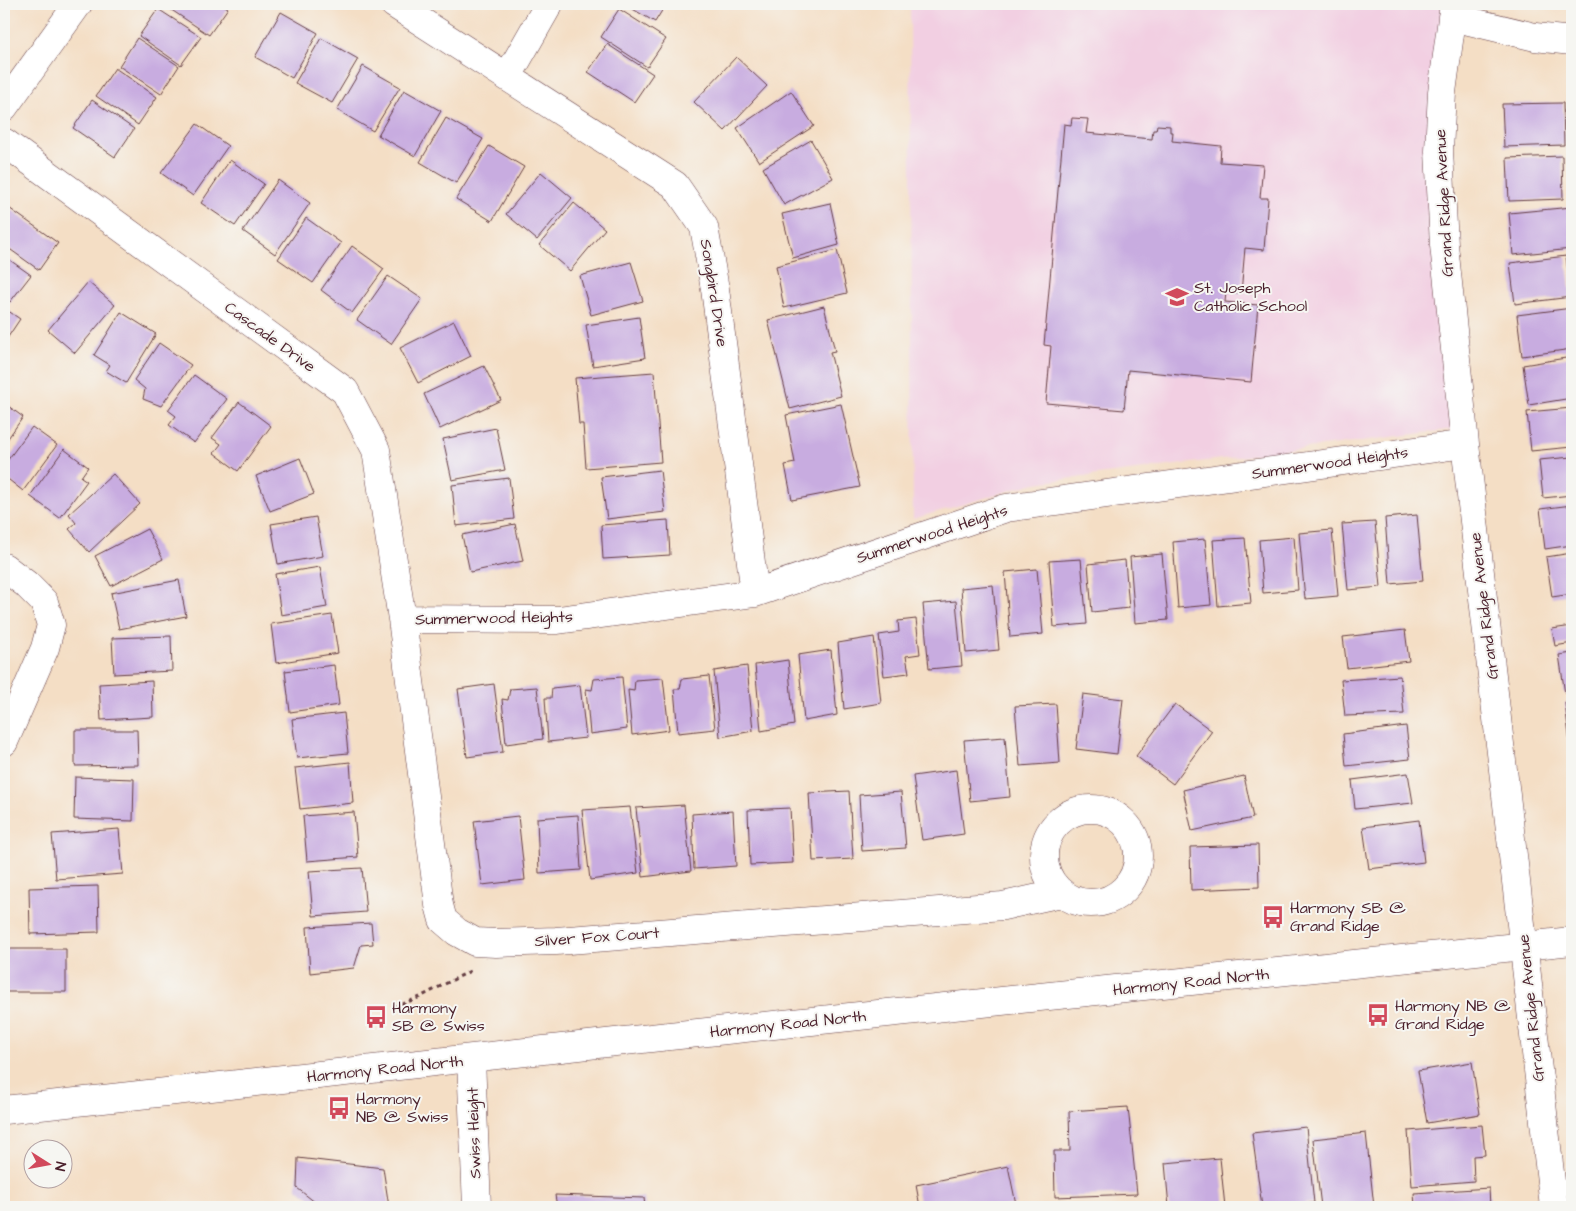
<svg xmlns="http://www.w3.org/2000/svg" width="1576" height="1211" font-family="'Architects Daughter',sans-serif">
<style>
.built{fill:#f2cfe2}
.building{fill:#c8ace0}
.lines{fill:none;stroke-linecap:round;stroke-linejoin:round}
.minor-casing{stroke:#643c42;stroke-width:29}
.secondary-casing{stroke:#643c42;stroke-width:29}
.path{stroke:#643c42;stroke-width:3;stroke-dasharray:4 4;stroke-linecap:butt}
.minor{stroke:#fff;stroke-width:28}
.secondary{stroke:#fff;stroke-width:28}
.labels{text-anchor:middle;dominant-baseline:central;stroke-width:4;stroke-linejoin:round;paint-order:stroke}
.street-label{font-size:16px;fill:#4a1f2b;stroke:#f6f6f2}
.poi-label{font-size:16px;fill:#4a1f2b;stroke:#f6f6f2;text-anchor:start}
</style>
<rect width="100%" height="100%" fill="#f6f6f2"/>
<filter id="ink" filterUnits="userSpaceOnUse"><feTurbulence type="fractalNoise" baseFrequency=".02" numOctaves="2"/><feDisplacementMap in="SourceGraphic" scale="10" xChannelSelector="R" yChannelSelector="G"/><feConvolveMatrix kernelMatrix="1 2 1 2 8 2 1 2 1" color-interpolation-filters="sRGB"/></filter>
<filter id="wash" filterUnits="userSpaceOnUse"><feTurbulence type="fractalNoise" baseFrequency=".0096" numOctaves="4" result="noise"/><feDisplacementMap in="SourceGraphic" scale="20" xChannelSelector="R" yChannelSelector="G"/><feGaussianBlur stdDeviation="1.12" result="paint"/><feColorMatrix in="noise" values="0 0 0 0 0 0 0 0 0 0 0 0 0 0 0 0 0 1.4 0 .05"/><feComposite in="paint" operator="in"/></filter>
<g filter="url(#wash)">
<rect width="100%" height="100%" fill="#f4dec5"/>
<path class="built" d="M910,4H1443L1454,429L1035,483L913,519Z"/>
<g id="blocks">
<path class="building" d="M169,4H222L228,8L209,35L167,7Z
M624,4H666L655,22Z
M158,9L201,37L181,65L139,36Z
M619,9L666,39L647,67L601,37Z
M281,12L318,33L292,78L255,57Z
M137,38L179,66L161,94L119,66Z
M321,38L358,59L332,103L295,83Z
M607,44L653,74L634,102L588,72Z
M736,57L767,86L725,131L694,102Z
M363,66L400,87L373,131L337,110Z
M115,68L157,97L138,125L96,96Z
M404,90L441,111L415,156L378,135Z
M791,91L814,126L759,162L737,128Z
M92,100L134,129L115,157L73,128Z
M1563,103L1564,145L1504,147L1502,104Z
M446,118L483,139L456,183L420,162Z
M1072,118L1088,119L1086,133L1152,139L1153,130H1156L1157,125L1170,126V132H1173L1172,141L1221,146L1220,162L1263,165L1260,198H1268L1264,250L1245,248L1241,293L1226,292L1225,302L1258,305L1251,382L1128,370L1124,410L1046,403L1051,346L1044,345L1064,124L1071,125Z
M197,124L228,146L193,196L161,173Z
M811,140L833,178L784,205L763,168Z
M489,146L524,167L492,221L456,199Z
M1562,156L1563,199L1509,201L1507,158Z
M230,160L264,184L235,226L201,203Z
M541,172L572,198L537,240L506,214Z
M278,180L310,203L275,254L243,231Z
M574,203L605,229L570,271L539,245Z
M830,203L839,245L793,258L782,214Z
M1572,207V249L1513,255L1509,213Z
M9,208L58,243L39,270L4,245V215Z
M306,218L341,243L313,283L278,259Z
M352,246L384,269L352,313L321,290Z
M837,250L847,293L784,308L776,266Z
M4,256L31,275L10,302L4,298Z
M1566,256L1571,297L1515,304L1510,263Z
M631,262L643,301L591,315L580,276Z
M388,276L422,299L391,344L357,320Z
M88,282L115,305L75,353L48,330Z
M824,306L835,351L830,352L841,396L790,409L768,320Z
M4,308L20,319L4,343Z
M1572,308V349L1522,356L1517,315Z
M121,312L156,334L126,383L106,371L110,365L94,355Z
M639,317L645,358L593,366L586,325Z
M454,321L471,356L418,383L400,348Z
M159,343L191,365L161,406L143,399L145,389L134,380Z
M1572,357V398L1529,405L1523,365Z
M484,366L501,400L440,429L424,394Z
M654,372L661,462L586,468L583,424H579L575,378Z
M194,375L227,399L194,443L169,425L176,416L168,410Z
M239,402L271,426L238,471L214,453L221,444L212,438Z
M4,403L23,417L4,444Z
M841,404L860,487L792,500L785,465L795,463L786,415Z
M1572,408V447L1531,451L1527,412Z
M32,427L57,445L23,491L4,476V465Z
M496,428L505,470L452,480L443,439Z
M64,449L88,467L81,477L87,481L60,518L30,496Z
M1572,457V495L1543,498L1539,460Z
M300,458L314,494L270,511L256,476Z
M660,470L665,512L607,519L601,477Z
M113,474L140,504L89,552L69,529L76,523L69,514Z
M509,478L514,519L456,526L452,485Z
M1572,505V545L1545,549L1540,509Z
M1417,515L1423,581L1390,584L1385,518Z
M316,517L323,556L278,564L271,524Z
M668,520L670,555L603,559L601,525Z
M1375,522L1381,587L1348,590L1342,524Z
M515,524L523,561L470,572L462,535Z
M147,529L163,559L111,586L95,556Z
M1332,530L1338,596L1305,599L1299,533Z
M1294,537L1298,590L1263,593L1259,540Z
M1245,538L1251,603L1218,606L1213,540Z
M1205,539L1211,605L1178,608L1173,542Z
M1572,553V594L1552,597L1546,557Z
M1162,554L1168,620L1135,623L1130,557Z
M1081,559L1087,624L1054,627L1049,561Z
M1125,560L1129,608L1092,612L1088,564Z
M320,567L327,607L281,615L275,574Z
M1037,569L1043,634L1010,637L1005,572Z
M179,580L186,616L119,629L111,593Z
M993,585L999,650L966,653L961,588Z
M956,601L962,666L929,669L923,604Z
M332,615L338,653L276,663L271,624Z
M916,619L920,654L906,656L909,673L884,676L879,635L899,632L898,621Z
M1572,626V643L1555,646L1552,629Z
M1405,630L1409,661L1347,668L1343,637Z
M171,636L172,671L114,674L112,638Z
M874,637L881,703L844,709L838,643Z
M831,650L837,715L804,721L798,655Z
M1572,653V693L1565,694L1559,655Z
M788,660L794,725L761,731L755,665Z
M334,665L339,705L290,712L285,671Z
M747,666L753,731L720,737L714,671Z
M709,676L715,729L678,733L674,689H680L682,679Z
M1400,676L1404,714L1345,716L1341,680Z
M622,677L627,729L590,734L586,689L592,690L594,679Z
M663,678L669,730L632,735L628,690L634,691L635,680Z
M152,681L153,717L101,720L99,684Z
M494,684L503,752L467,757L458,689Z
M580,685L586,738L548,742L545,698H551L552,688Z
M537,687L543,739L506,744L502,699L508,700L510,689Z
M1083,694L1123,699L1117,754L1076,749Z
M1572,702V744H1570L1565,703Z
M1056,704L1060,763L1020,766L1015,706Z
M1175,704L1212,731L1173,784L1136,756Z
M344,713L348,753L297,758L292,719Z
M1406,726L1410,759L1346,766L1343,734Z
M75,730H137L138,765L75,766Z
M1005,737L1010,797L970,801L964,740Z
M350,762L353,803L300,809L295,768Z
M956,770L964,834L922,840L913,776Z
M1408,773L1413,803L1355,809L1352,780Z
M1244,776L1253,818L1192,831L1183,790Z
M75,777L134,779L133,821L74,819Z
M849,791L853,859L813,861L809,793Z
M901,792L906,848L862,851L859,795Z
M684,805L691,871L643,877L636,808Z
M630,807L638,873L590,880L582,810Z
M790,808L793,863L750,865L748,810Z
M733,811L736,866L694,869L692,814Z
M354,812L358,857L307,861L303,816Z
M578,815L581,870L539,873L537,818Z
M518,816L525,880L482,885L474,821Z
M1419,820L1424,862L1369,869L1363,827Z
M119,829L123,874L56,879L52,834Z
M1258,845L1259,887L1191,890L1190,847Z
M362,868L366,912L313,916L309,871Z
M98,886L99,932L30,934L29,888Z
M371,923L373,944L361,945L354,968L310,973L307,927Z
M4,949H66V992H4Z
M1472,1062L1480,1114L1427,1123L1418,1071Z
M1128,1107L1137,1194L1055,1197L1054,1151H1070L1069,1111Z
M1482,1125L1485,1155L1473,1156L1474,1181L1412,1186L1408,1131Z
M1306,1127L1314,1203L1262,1207L1252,1133Z
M1366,1133L1374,1207H1321L1313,1139Z
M298,1158L383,1168L389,1207H316V1203L297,1188Z
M1220,1158L1225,1207H1169L1165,1163Z
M1008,1166L1016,1204L1002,1207H920L916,1185Z
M1489,1188L1490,1207H1415L1414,1193Z
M555,1195L644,1198L645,1207H557Z"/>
</g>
</g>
<g filter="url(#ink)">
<use href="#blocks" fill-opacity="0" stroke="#643c42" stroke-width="1"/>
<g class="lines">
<defs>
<path id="minor" d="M394,4L675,185L704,227L715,289L755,593
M1454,4L1442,92L1439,151L1444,245L1465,444L1554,1207
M1452,17L1535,37L1572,41
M508,76L549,4
M4,107L78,4
M4,142L345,391L376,450L402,619L439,905L443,920L457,932L475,942L496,943L556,941L1003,906L1061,893
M4,567L26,584L44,602L51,625L45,648L4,742
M402,619L558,620L755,593L1006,508L1465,444
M1044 856a47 47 0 1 1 94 0a47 47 0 1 1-94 0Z
M471,1059L477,1207"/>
<path id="secondary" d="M4,1110L660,1037L1572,941"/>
</defs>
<use href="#minor" class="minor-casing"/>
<use href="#secondary" class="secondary-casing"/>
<path class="path" d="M394,1007L418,998L472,970"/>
<use href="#minor" class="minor"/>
<use href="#secondary" class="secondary"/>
</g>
</g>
<defs>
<symbol id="school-bare" viewBox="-9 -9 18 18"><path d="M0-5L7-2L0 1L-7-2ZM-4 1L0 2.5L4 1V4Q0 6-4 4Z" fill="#d1495b" stroke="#f6f6f2" stroke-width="2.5" paint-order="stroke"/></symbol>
<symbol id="bus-bare" viewBox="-9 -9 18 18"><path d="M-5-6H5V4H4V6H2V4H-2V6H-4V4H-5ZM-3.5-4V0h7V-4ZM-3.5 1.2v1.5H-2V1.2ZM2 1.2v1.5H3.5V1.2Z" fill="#d1495b" stroke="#f6f6f2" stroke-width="2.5" paint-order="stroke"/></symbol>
</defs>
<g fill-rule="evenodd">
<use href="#school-bare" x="1161" y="281" width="32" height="32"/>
<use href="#bus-bare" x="1257" y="901" width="32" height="32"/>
<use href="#bus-bare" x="1362" y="999" width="32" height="32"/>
<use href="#bus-bare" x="360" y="1001" width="32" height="32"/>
<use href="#bus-bare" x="323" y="1092" width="32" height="32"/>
</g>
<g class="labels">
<g class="street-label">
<text transform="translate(1444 203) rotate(-93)">Grand Ridge Avenue</text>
<text transform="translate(714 293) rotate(81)">Songbird Drive</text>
<text transform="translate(270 337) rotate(36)">Cascade Drive</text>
<text transform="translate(1330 463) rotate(-8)">Summerwood Heights</text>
<text transform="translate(932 534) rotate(-18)">Summerwood Heights</text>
<text transform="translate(1484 606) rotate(-97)">Grand Ridge Avenue</text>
<text transform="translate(494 618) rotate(-1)">Summerwood Heights</text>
<text transform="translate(597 937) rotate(-4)">Silver Fox Court</text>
<text transform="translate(1191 982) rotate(-6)">Harmony Road North</text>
<text transform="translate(1531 1008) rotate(-96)">Grand Ridge Avenue</text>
<text transform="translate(788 1024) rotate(-6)">Harmony Road North</text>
<text transform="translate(385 1069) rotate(-6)">Harmony Road North</text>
<text transform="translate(474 1133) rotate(-92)">Swiss Height</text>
</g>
<g class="poi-label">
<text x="1194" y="288">St. Joseph<tspan x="1194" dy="18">Catholic School</tspan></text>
<text x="1290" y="908">Harmony SB @<tspan x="1290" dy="18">Grand Ridge</tspan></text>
<text x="1395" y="1006">Harmony NB @<tspan x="1395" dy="18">Grand Ridge</tspan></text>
<text x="392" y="1008">Harmony<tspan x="392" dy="18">SB @ Swiss</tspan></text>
<text x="356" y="1099">Harmony<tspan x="356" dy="18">NB @ Swiss</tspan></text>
</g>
</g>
<rect width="1576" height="1211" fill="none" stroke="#f6f6f2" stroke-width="20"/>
<g transform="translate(48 1164) rotate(101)"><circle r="24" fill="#f6f6f2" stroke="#b1a0a2"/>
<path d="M0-4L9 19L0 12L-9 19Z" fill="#d1495b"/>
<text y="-8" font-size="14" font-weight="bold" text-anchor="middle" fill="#4a1f2b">N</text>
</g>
</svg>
